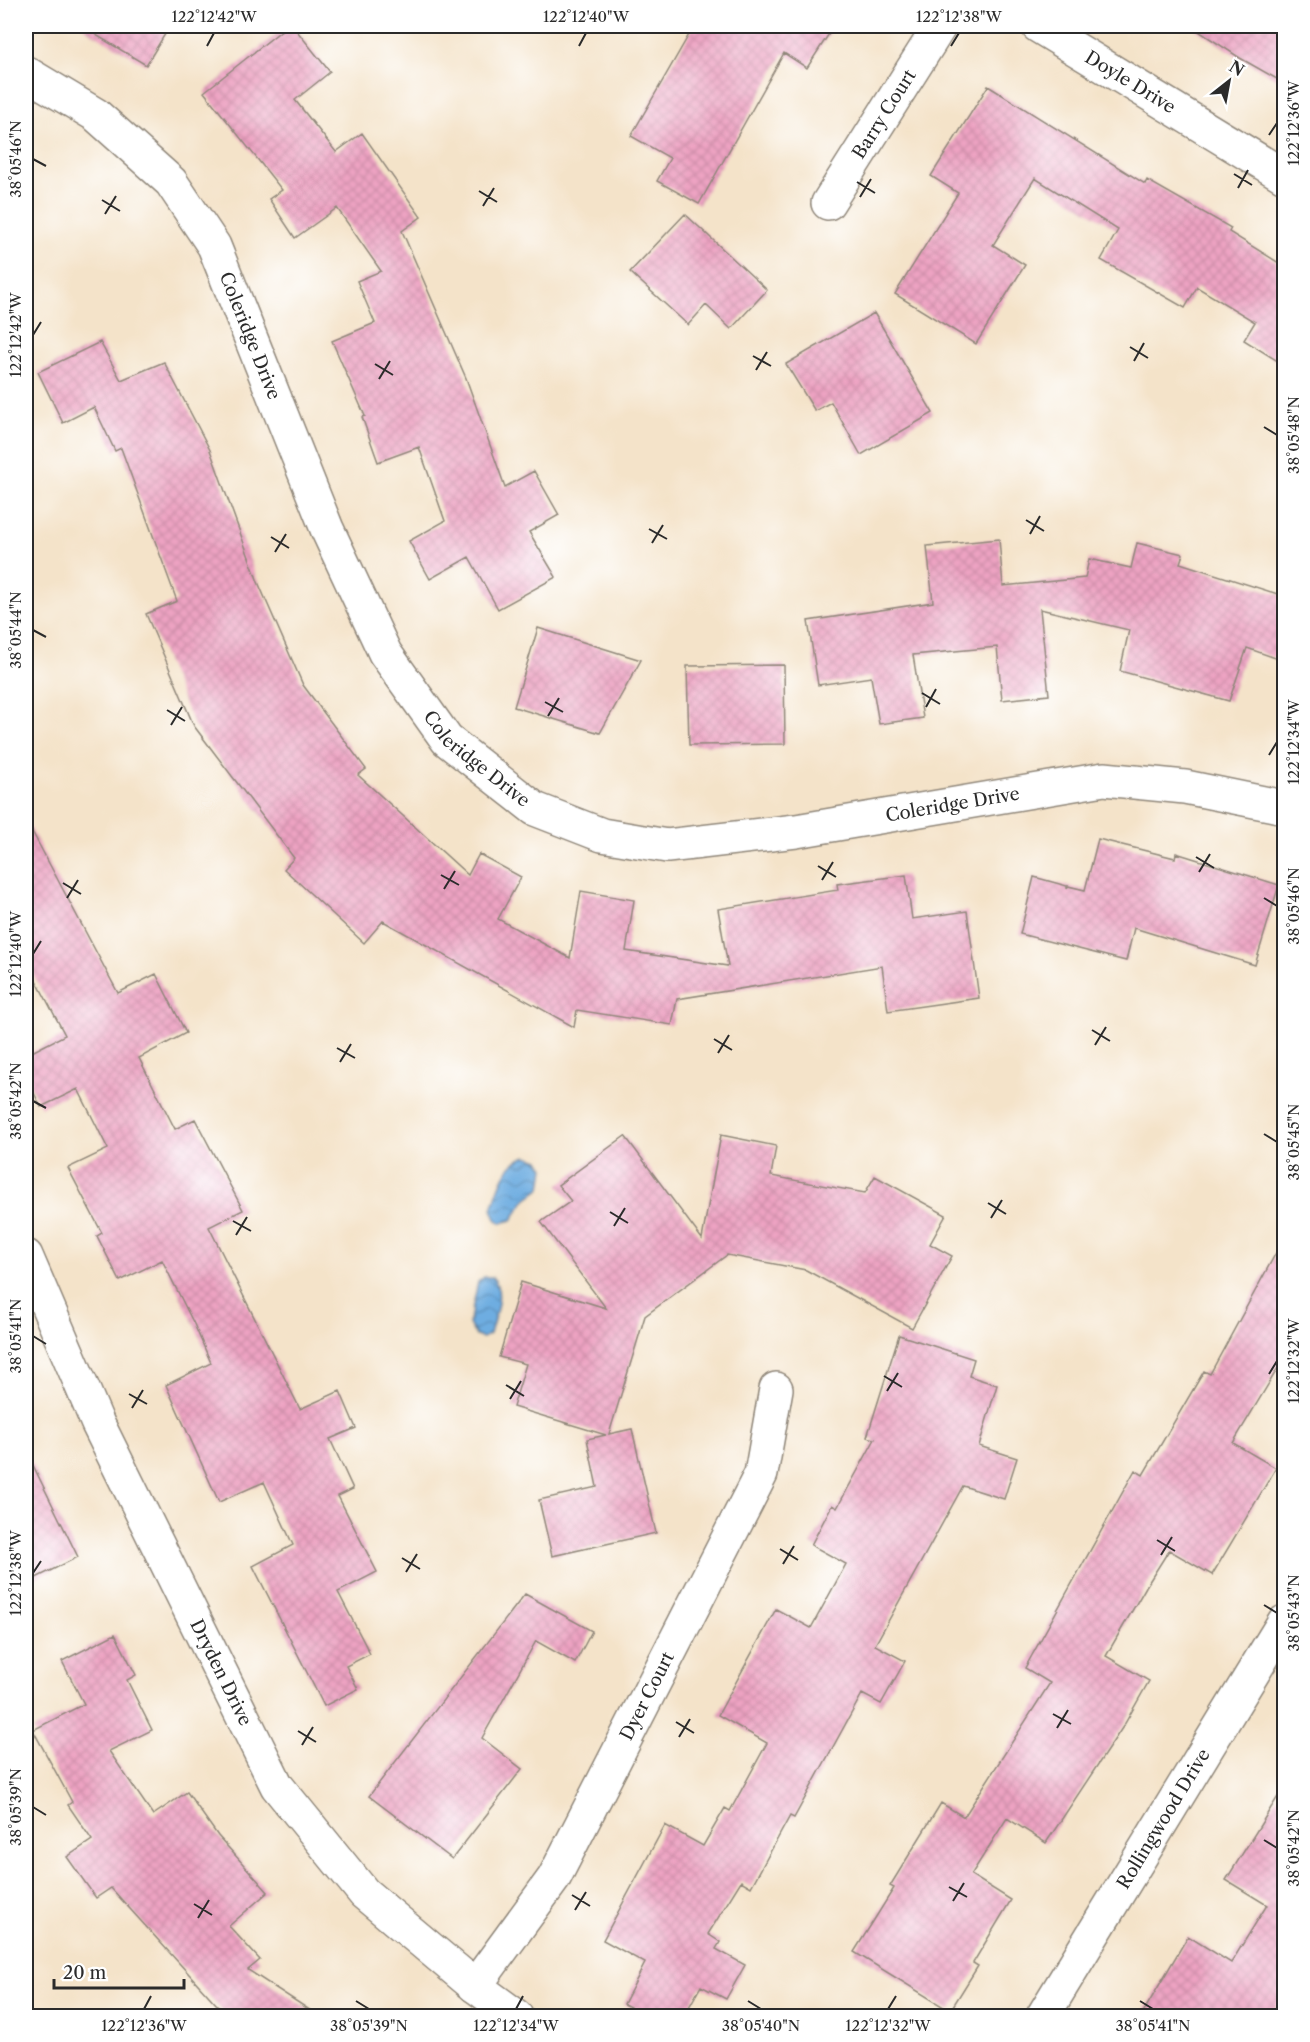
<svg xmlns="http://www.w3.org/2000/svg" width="1310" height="2042" font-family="'Libre Caslon Text',serif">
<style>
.water{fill:url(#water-waves);stroke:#4c6c86;stroke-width:1.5}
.building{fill:url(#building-cross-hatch)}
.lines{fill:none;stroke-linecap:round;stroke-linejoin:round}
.street-casing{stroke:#90877a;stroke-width:36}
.secondary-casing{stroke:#90877a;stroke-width:36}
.street{stroke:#fff;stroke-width:33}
.secondary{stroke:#fff;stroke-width:33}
.ticks{fill:none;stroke:#2b2b2b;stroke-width:2}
.labels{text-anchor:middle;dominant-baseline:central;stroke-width:4.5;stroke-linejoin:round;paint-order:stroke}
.street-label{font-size:18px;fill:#2b2b2b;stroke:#fff}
.neatline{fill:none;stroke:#2b2b2b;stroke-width:2}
.ticks-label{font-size:15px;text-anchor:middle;fill:#2b2b2b}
</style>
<defs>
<pattern id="water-waves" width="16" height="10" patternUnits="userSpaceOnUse" patternTransform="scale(1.5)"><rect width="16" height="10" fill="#6eade1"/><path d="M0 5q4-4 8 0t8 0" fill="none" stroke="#5b8db7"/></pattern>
<pattern id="building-cross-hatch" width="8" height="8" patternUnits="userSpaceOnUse" patternTransform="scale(1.5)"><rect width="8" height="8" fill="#eda3c2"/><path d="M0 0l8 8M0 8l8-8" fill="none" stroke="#cb8ca7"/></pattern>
</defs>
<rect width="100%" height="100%" fill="#fff"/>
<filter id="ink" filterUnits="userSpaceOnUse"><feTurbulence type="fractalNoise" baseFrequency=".0167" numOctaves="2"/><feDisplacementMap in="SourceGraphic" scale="12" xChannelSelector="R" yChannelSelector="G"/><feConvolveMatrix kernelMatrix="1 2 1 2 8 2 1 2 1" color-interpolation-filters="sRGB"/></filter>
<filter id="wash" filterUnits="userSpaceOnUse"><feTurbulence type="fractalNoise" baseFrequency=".008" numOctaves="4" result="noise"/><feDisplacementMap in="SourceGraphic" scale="24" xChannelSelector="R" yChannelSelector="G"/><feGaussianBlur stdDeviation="1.35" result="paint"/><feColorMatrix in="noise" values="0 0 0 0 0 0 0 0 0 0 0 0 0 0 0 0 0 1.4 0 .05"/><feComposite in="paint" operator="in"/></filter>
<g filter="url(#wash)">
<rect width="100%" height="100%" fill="#f4e3c9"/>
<path class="water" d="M527,1156L539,1160L544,1168L541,1188L526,1199L512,1220L501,1223L496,1219L492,1209C499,1189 504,1163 527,1156Z
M484,1277H492C506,1291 494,1317 490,1334L483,1338L476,1336L469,1324L478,1282Z"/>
<g id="blocks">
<path class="building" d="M81,26H170L146,65Z
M287,26H293L330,72L295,100L336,152L362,133L421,217L402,231L466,378L505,487L534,471L559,515L529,532L556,577L498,609L469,557L430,579L409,541L445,521L419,447L378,462L362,417L365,416L332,341L375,323L357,281L381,271L337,208L295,238L269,199L282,190L204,92Z
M694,26H834L807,68L784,53L699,204L657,181L670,158L631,136Z
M1191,26H1284V83L1240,58Z
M988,86L1145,184L1147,180L1231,228L1229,232L1284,266V365L1244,340L1255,322L1197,287L1185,308L1101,260L1118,230L1035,178L993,245L1025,265L976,344L895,294L958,193L931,176Z
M685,214L767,290L731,329L706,305L688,325L630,272Z
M874,313L933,413L861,455L831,402L815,411L786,364Z
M100,342L121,380L164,362L210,450L258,582L303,685L366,769L358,775L468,875L479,854L521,877L498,919L570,958L581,891L634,900L626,951L728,966L718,909L838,890L837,884L906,875L912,919L967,911L979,998L888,1011L882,966L677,999L672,1025L577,1010L574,1027L383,921L364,943L284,869L294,858L194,726L146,614L177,601L121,448L115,451L94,407L63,423L38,372Z
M999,539L1003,586L1085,578L1089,559L1131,568L1137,543L1183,554L1180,563L1284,596V661L1247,648L1229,701L1120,671L1129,630L1040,609L1049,695L1002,700L997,647L913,655L923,718L879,724L871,677L818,685L808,621L933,602L927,546Z
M538,628L641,660L600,733L514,707Z
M784,665L785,744L689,745L687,666Z
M26,820L118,993L156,974L186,1033L139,1058L175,1129L195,1119L243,1210L209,1227L300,1409L340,1391L356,1428L330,1439L353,1489L338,1496L377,1572L338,1592L370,1654L346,1666L358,1689L324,1706L253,1566L293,1545L264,1482L219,1502L166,1385L211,1363L194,1324L162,1260L120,1281L97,1236L102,1233L68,1168L108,1149L78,1089L41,1107L26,1077V1055L65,1035L26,961Z
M1098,839L1175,858L1176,853L1279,885L1255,965L1134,928L1126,961L1020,934L1034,877L1067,886V889L1068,886L1085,890Z
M721,1135L776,1146L771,1176L865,1193L875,1176L946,1215L930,1244L952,1256L912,1328L806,1270L727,1255L645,1316L609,1434L632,1429L656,1533L552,1556L539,1500L597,1487L587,1439L606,1435L513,1407L526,1364L499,1357L521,1282L606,1308L541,1222L571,1201L558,1185L625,1136L702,1239Z
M1284,1238V1358L1233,1443L1276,1468L1212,1575L1169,1550L1147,1585L1106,1656L1149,1681L1124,1725L1046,1843L1007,1818L971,1875L1011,1900L973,1963L978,1966L950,2011L854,1952L894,1888L890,1886L941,1803L964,1817L1050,1683L1025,1668L1135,1470L1143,1475L1204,1371L1210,1374Z
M899,1335L974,1359L969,1376L997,1385L979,1446L1017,1458L1004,1499L963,1486L875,1645L905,1661L881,1704L862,1694L794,1818L790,1816L751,1887L741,1881L708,1934L720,1942L716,1949L745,1965L726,1999L701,1986L684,2016H647L624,2004L645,1963L603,1940L665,1825L703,1846L725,1808L730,1811L767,1743L718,1715L776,1609L811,1628L846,1564L811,1545L832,1505L837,1508L875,1439L867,1437Z
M26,1451L78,1557L26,1583Z
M525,1594L592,1631L575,1663L536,1641L482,1738L522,1769L452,1859L369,1796Z
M115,1634L136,1675L127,1680L152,1730L109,1751L153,1815L187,1792L218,1836L268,1892L229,1926L260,1960L248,1970L319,2016H227L111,1888L96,1898L67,1857L92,1840L68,1805L72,1802L33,1730L84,1704L62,1661Z
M1284,1787V1994L1271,2016H1141L1188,1936L1231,1963L1267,1905L1226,1880Z"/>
</g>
</g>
<g filter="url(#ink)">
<use href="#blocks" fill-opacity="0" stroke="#90877a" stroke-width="1.5"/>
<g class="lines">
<defs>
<g id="street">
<path id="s1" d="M1038,26L1284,176"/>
<path id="s2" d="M26,73L96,115L171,182L214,246L327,529L385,653L447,740L535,809L602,835L667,846L796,831L1104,779L1185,787L1284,807"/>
<path id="s3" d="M828,203L940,26"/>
<path id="s4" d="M26,1256L98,1424L277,1786L364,1893L475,1986L516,2016"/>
<path id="s5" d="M475,1986L554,1878L761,1474L776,1389"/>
</g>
<g id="secondary">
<path id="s6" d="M1043,2016L1284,1622"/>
</g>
</defs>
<use href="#street" class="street-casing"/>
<use href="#secondary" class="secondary-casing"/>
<use href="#street" class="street"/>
<use href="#secondary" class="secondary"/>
</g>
</g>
<path class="ticks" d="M207,46L214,33M579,46L586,33M951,46L959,33M1269,135L1277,123M33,159L46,166M1234,174L1252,185M857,182L875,193M1238,188L1248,170M479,191L497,202M860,197L871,179M102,200L120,211M483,206L494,188M105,214L116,196M33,335L41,322M1130,347L1148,358M753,356L771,366M1134,361L1144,343M375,364L393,375M756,370L767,352M379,379L390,361M1264,427L1277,435M1026,520L1044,531M649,529L667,539M1030,534L1040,516M271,537L289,548M652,543L663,525M275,552L286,534M33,630L46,637M922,693L940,704M545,702L563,712M926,707L936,689M167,710L185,721M548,716L559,698M171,725L182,707M1269,755L1277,742M1196,857L1214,868M818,866L836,877M1199,872L1210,854M441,875L459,885M822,880L833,862M63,883L81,894M444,889L455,871M67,898L78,880M1264,898L1277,906M33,954L41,941M1092,1030L1110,1041M714,1039L732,1050M1095,1045L1106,1027M337,1048L355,1058M718,1053L729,1035M340,1062L351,1044M33,1101L46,1108M1264,1134L1277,1142M988,1203L1006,1214M610,1212L628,1223M991,1218L1002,1200M233,1221L251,1231M614,1226L625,1208M236,1235L247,1217M33,1336L46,1344M1269,1374L1277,1361M884,1376L902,1387M506,1385L524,1396M887,1391L898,1373M129,1394L147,1404M510,1399L521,1381M132,1408L143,1390M1157,1540L1175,1551M780,1549L798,1560M1161,1555L1172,1537M402,1558L420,1569M783,1564L794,1546M406,1572L417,1554M33,1573L41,1561M1264,1605L1277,1613M1053,1714L1071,1724M676,1722L694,1733M1057,1728L1068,1710M298,1731L316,1742M679,1737L690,1719M302,1745L313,1727M33,1807L46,1815M1264,1840L1277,1848M949,1887L967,1897M572,1895L590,1906M953,1901L964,1883M194,1904L212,1915M575,1910L586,1892M198,1918L209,1900M356,2001L369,2009M748,2001L761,2009M1140,2001L1153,2009M144,2009L151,1996M516,2009L523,1996M888,2009L896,1996"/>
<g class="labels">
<g class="street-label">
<text stroke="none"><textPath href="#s1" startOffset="108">Doyle Drive</textPath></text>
<text stroke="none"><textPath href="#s3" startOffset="105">Barry Court</textPath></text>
<text stroke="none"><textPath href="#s2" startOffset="356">Coleridge Drive</textPath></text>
<text stroke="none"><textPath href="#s2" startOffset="842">Coleridge Drive</textPath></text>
<text stroke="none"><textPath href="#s2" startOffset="1346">Coleridge Drive</textPath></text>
<text stroke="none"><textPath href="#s4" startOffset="460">Dryden Drive</textPath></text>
<text stroke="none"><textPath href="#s5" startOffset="338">Dyer Court</textPath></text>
<text stroke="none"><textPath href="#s6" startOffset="231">Rollingwood Drive</textPath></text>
</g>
</g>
<rect width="1310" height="2042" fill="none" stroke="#fff" stroke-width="66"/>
<g transform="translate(1229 81) rotate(31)" stroke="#ffffff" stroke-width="4.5" paint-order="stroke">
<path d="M0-4.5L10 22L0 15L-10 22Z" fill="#2b2b2b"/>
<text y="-9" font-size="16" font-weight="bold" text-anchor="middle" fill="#2b2b2b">N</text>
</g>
<path d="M54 1979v9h130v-9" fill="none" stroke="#2b2b2b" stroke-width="3"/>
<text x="63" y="1979" font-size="18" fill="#2b2b2b" stroke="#ffffff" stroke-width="4.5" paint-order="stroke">20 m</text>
<rect x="33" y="33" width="1244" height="1976" class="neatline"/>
<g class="ticks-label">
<text x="214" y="22">122°12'42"W</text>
<text x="586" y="22">122°12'40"W</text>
<text x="959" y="22">122°12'38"W</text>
<text transform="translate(1294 123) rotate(-90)" y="5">122°12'36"W</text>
<text transform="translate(16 159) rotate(-90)" y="5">38°05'46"N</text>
<text transform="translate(16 335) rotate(-90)" y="5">122°12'42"W</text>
<text transform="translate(1294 435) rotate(-90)" y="5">38°05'48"N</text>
<text transform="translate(16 630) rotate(-90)" y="5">38°05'44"N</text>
<text transform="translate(1294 742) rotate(-90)" y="5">122°12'34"W</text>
<text transform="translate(1294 906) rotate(-90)" y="5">38°05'46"N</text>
<text transform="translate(16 954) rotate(-90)" y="5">122°12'40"W</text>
<text transform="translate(16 1101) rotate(-90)" y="5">38°05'42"N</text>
<text transform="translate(1294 1142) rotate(-90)" y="5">38°05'45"N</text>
<text transform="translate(16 1336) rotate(-90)" y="5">38°05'41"N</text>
<text transform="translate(1294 1361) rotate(-90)" y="5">122°12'32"W</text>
<text transform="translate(16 1573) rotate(-90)" y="5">122°12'38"W</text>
<text transform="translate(1294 1613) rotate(-90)" y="5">38°05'43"N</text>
<text transform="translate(16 1807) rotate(-90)" y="5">38°05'39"N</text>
<text transform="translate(1294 1848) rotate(-90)" y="5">38°05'42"N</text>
<text x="144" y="2031">122°12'36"W</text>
<text x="369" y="2031">38°05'39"N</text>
<text x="516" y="2031">122°12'34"W</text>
<text x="761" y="2031">38°05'40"N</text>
<text x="888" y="2031">122°12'32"W</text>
<text x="1153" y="2031">38°05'41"N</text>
</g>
</svg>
